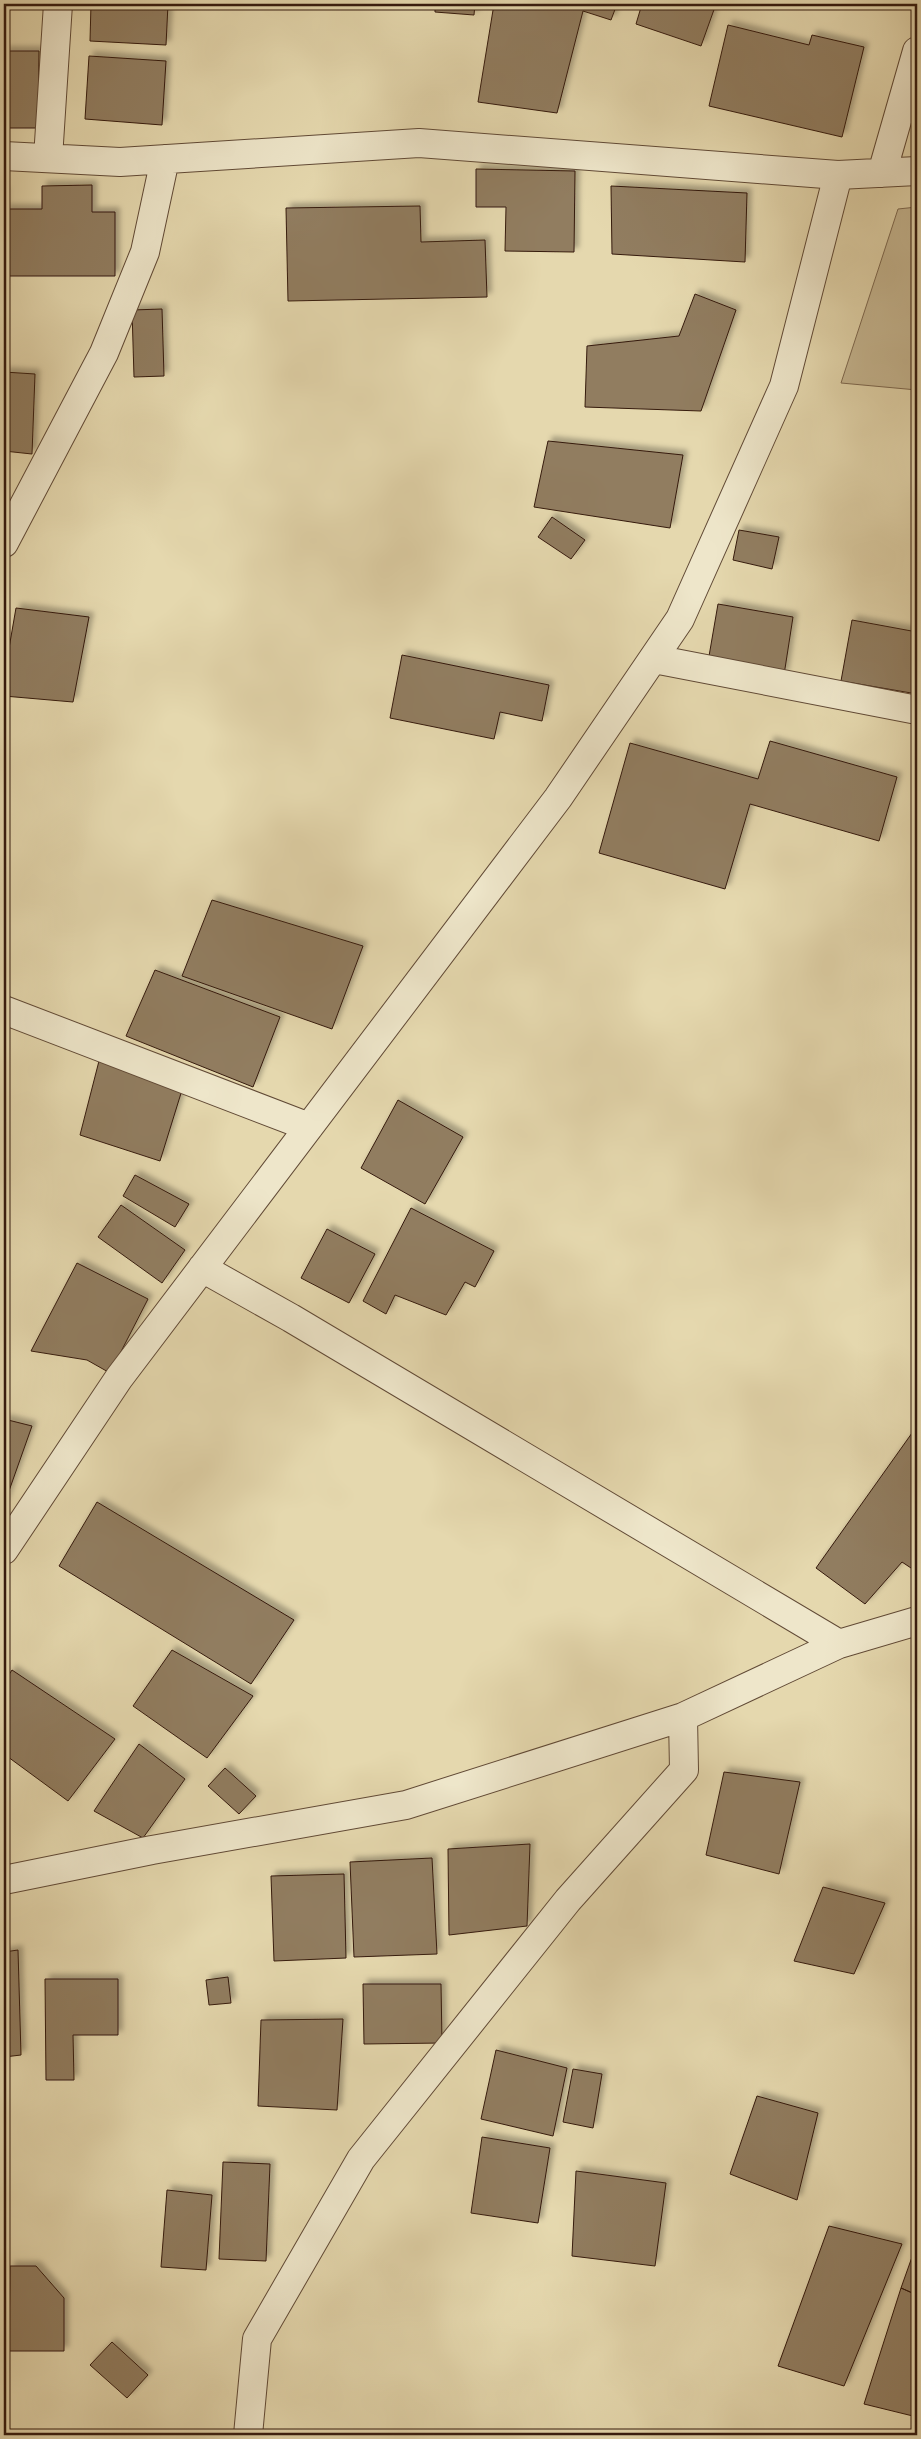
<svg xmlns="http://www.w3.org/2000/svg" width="921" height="2439" font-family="'Old Standard TT',serif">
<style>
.green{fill:#c7b893;stroke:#7e6950}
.building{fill:#917d61;stroke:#351a0e;filter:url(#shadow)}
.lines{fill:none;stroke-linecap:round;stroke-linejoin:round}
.minor-casing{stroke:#614a36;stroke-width:30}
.minor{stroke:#eee6ca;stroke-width:28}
</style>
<defs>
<filter id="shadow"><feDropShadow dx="4.5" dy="-4.5" stdDeviation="2.5" flood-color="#0004"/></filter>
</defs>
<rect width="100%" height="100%" fill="#e5d8ae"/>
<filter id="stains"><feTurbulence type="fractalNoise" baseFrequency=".004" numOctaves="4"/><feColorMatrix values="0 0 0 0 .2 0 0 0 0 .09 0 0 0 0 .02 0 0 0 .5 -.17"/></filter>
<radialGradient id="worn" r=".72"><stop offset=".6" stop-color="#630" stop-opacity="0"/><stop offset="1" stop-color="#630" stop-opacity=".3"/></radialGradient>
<path class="green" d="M917,207V390L841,383L898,209Z"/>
<path class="building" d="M91,4H168L166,45L90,41Z
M435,4H475L474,15L435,12Z
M494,4H617L611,20L583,11L557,113L478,102Z
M642,4H716L701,46L636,24Z
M728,25L809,45L812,35L864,47L842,137L709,106Z
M4,51H39L38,128H4Z
M89,56L166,61L162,125L85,119Z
M476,169L575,171L574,252L505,251L506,207H476Z
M92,185V212H115V276H4V192V209H42V186Z
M611,186L747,193L745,262L612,254Z
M420,206L421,242L485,240L487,297L288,301L286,208Z
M695,294L736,310L701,411L585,407L587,346L679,336Z
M162,309L164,376L134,377L132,310Z
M4,372L35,374L32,454L4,451Z
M548,441L683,455L670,528L534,507Z
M552,517L585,540L571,559L538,537Z
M739,530L779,537L772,569L733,560Z
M718,604L793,617L784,675L708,662Z
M16,608L89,617L73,702L4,696V677Z
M852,620L917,632V694L841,681Z
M402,655L549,685L542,721L500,712L494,739L390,718Z
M770,741L897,777L879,841L750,804L725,889L599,853L630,743L758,779Z
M212,900L363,946L332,1029L182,976Z
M155,970L280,1017L253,1087L126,1036Z
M99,1061L182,1090L160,1161L80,1135Z
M398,1100L463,1137L425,1204L361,1168Z
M135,1175L189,1204L175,1227L123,1196Z
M121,1205L185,1250L162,1283L98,1237Z
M411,1208L494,1251L475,1287L465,1282L446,1315L395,1295L386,1314L363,1301Z
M327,1229L375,1254L349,1303L301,1278Z
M77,1263L148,1299L110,1373L87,1360L31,1351Z
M4,1419L32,1426L4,1505Z
M917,1426V1572L902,1562L865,1604L816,1568Z
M97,1502L294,1620L251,1684L59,1566Z
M172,1650L253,1696L207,1758L133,1706Z
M12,1670L115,1739L68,1801L4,1754V1682Z
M139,1744L185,1779L143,1838L94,1811Z
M225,1768L256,1796L239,1814L208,1786Z
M724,1772L800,1782L779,1874L706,1855Z
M530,1844L527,1926L449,1935L448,1849Z
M432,1858L437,1954L354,1957L350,1862Z
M344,1874L346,1958L274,1961L271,1876Z
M823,1887L885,1903L854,1974L794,1961Z
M18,1950L21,2055L4,2057V1952Z
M228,1977L231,2003L209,2005L206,1980Z
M45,1979H118V2035H73L74,2080H46Z
M363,1984H441L442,2043L364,2044Z
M343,2019L337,2110L258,2106L261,2020Z
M496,2050L567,2068L553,2136L481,2119Z
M573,2069L602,2074L593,2128L563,2122Z
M757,2096L818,2113L797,2200L730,2174Z
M482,2137L550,2148L538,2223L471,2213Z
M223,2162L270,2164L266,2261L219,2259Z
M576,2171L666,2183L655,2266L572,2256Z
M167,2190L212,2195L206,2270L161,2267Z
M829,2226L902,2244L844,2386L778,2366Z
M917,2243V2295L901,2288Z
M10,2266H36L64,2298V2351H9Z
M4,2269L7,2295H4Z
M901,2288L917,2295V2417L864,2404Z
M112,2342L148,2375L127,2398L90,2365Z"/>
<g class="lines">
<defs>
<path id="minor" d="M4,156L120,162L419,143L838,175L917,171
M48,158L58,4
M882,173L917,51
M4,543L104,353L145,252L165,159
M654,659L917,710
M4,1010L309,1127
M202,1268L291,1318L839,1644
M4,1550L119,1378L558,798L680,619L784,386L838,175
M4,1880L152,1850L406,1805L683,1717L839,1644L917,1621
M248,2435L257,2339L361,2159L568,1900L684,1770L683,1717"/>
</defs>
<use href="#minor" class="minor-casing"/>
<use href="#minor" class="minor"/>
</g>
<rect width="921" height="2439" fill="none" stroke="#e5d8ae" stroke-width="20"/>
<rect x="5" y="5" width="911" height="2429" fill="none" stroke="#351a0e" stroke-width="2.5"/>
<rect x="10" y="10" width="901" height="2419" fill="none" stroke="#351a0e"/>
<rect width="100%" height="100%" filter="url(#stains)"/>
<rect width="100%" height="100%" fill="url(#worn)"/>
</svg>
